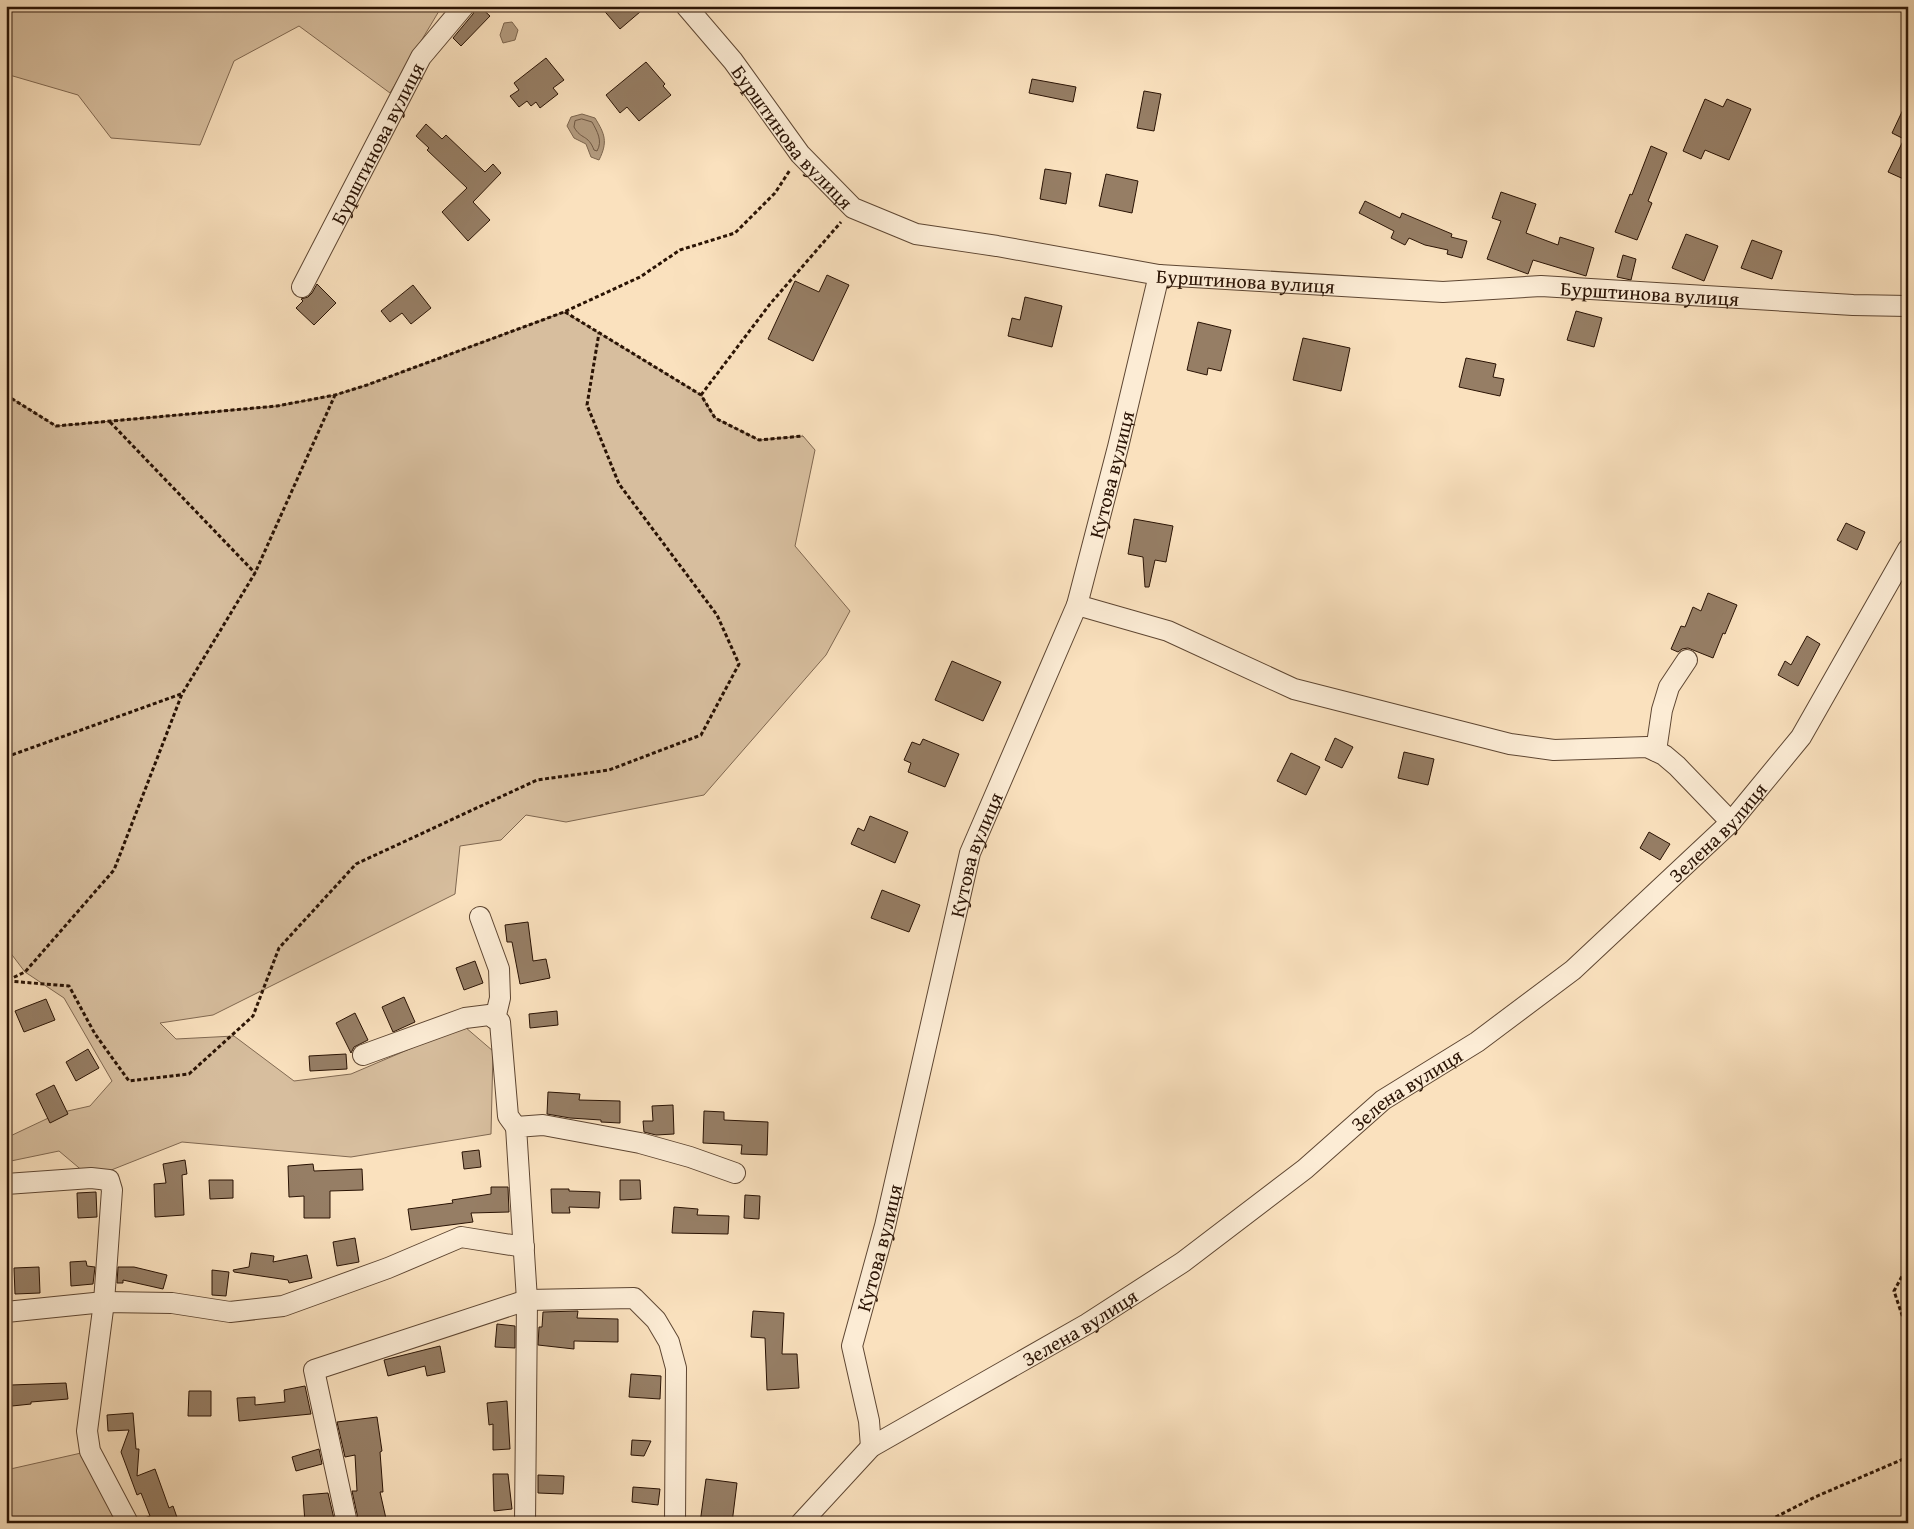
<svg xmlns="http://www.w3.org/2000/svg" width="1914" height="1529" font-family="'Gentium Book Plus',serif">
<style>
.green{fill:#d7be9e;stroke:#806851}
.water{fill:#b39b7f;stroke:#7c654e}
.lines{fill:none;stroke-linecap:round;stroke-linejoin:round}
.shore{stroke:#6e5742;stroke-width:1}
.building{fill:#967e65;stroke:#2a1304}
.minor-casing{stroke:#5e4632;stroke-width:22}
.path{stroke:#2a1304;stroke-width:3;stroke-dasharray:4 2.5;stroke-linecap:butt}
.minor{stroke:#fcecd5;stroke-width:20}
.labels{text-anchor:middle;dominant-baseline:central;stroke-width:4;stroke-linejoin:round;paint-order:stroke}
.street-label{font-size:20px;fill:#2a1304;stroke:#fcecd5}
</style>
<rect width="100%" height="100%" fill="#fae1be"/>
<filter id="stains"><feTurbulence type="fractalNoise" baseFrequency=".004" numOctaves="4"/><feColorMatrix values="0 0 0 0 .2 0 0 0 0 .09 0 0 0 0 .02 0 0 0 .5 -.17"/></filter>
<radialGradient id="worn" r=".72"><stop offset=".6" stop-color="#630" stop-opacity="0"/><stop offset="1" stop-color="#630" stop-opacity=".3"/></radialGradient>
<path class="green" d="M6,6H442L390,93L299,26L234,61L200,145L111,138L78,95L6,74Z
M564,312L701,395L715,418L759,440L803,436L815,450L795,546L850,611L826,655L704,795L566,822L526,815L501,840L460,846L455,894L213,1015L160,1023L176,1039L234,1036L294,1081L351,1074L433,1039L465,1027L493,1051L491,1134L351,1157L182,1142L91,1178L59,1151L6,1162V1138L59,1113L90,1106L112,1081L64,998L25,972L6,947V395L56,426L277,406L335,395L367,385Z
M90,1451L128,1523H6V1470Z"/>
<path class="water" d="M512,22L518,30L515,40L503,43L500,35L504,23Z
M582,114L595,118C605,134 608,142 599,160L591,157L586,144L574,138L567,126L571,117Z"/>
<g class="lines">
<path class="shore" d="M582,119L592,122C597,131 603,141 597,151L594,150C588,134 581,140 574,127L575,121Z"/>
</g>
<path class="building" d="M476,6H479L490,16L461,46L453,38L473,14Z
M600,6H647L620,29Z
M546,58L564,80L553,88L558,94L540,108L536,102L531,106L527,101L519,107L510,96L519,90L514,83Z
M646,62L665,84L663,86L671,95L639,121L627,107L620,113L606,95Z
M1032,79L1076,87L1073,102L1029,93Z
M1144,91L1161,94L1154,131L1137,128Z
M1705,99L1723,107L1727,99L1751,109L1729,160L1705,150L1701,159L1683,151Z
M1908,99V181L1888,172L1904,139L1892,133Z
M426,124L442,139L446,135L485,172L493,164L501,173L473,202L490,220L468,241L442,212L467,188L427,150L429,148L416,136Z
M1651,146L1667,153L1648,201L1652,203L1637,240L1615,232L1630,194L1632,195Z
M1045,169L1071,173L1066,204L1040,199Z
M1106,174L1138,181L1132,213L1099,206Z
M1501,192L1536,204L1526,233L1558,245L1560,237L1594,248L1586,276L1533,260L1528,274L1487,259L1501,221L1492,218Z
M1365,201L1400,218L1402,213L1452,234L1451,237L1467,241L1462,258L1447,254L1448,250L1425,245L1409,238L1405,245L1391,238L1394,231L1359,213Z
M1686,234L1718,246L1704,281L1672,268Z
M1752,240L1782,251L1772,279L1741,268Z
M1623,255L1636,259L1631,280L1617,277Z
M827,275L849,285L813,361L768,339L795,281L819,292Z
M317,284L336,303L314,325L296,308L303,301L301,299L308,297L312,293Z
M413,285L431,308L411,324L402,313L390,322L381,311Z
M1025,297L1062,306L1052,347L1008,336L1012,318L1020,320Z
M1576,311L1602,318L1594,347L1567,340Z
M1198,322L1231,330L1221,371L1208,368L1207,375L1187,370Z
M1303,338L1350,348L1341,391L1293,380Z
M1466,358L1496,364L1493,377L1504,379L1500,396L1459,387Z
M1134,519L1173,526L1166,562L1155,560L1149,587H1145L1143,557L1128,554Z
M1846,523L1865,532L1857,550L1837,540Z
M1708,593L1737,605L1725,634L1723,633L1713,658L1688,648L1682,649L1678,652L1671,649L1681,626L1685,627L1693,607L1701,611Z
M1807,636L1820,644L1798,686L1778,675L1785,661L1791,665Z
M952,661L1001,682L983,721L935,700Z
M1335,738L1353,747L1342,768L1325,760Z
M923,739L959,754L945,787L908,772L911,763L904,760L912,742L920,745Z
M1404,752L1434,759L1428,785L1398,778Z
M1291,753L1320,767L1306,795L1277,781Z
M870,816L908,832L895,863L851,844L858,828L864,831Z
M1649,832L1670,844L1660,860L1640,848Z
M882,890L920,905L909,932L871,918Z
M528,922L533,961L546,959L550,978L520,984L512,942H507L505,925Z
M475,961L483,983L464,990L456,968Z
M404,997L415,1022L393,1032L382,1007Z
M46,999L55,1020L24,1032L15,1011Z
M557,1011L558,1025L530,1028L529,1014Z
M355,1013L368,1040L354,1047L351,1053L336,1023Z
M88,1049L99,1068L76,1081L66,1062Z
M346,1054L347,1069L310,1071L309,1056Z
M54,1085L68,1114L50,1123L36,1094Z
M548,1092L580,1094L579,1100L620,1101V1123L601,1122V1120L570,1118L547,1114Z
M673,1105L674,1134L656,1135L644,1132L643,1121H653L652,1106Z
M704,1111L724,1112V1120L768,1122L767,1155L741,1154L742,1145L703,1143Z
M479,1150L481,1167L464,1169L462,1152Z
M185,1160L187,1174L182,1175L184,1215L155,1217L154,1184L166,1183L163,1164Z
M313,1164L314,1171L362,1169L363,1190L330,1191V1218H304V1196L289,1197L288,1166Z
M209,1180H233V1198L210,1199Z
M620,1180H640L641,1199L620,1200Z
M491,1187H508L509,1212L471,1213L473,1222L411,1230L408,1209L453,1203L452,1200L491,1194Z
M551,1189H569V1191L600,1192L599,1208L569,1207L570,1213H552Z
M96,1192L97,1217L78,1218L77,1193Z
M745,1195L760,1196L759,1219L744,1218Z
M674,1207L698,1209L697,1215L729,1216L728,1234L672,1233Z
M355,1238L359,1262L337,1266L333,1242Z
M251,1253L274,1256L273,1262L307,1255L312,1278L289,1283L288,1280L234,1272L233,1270L249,1267Z
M86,1261L87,1266L95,1267L93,1284L71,1286L70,1262Z
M39,1267L40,1293L15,1294L14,1268Z
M118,1267H134L167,1275L163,1289L123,1280V1283H117Z
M212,1270L229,1272L226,1296L212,1295Z
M578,1311L577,1318L618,1319V1342L574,1341V1349L538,1345L539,1327H542L543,1312Z
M753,1311L784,1313L782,1354H797L799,1388L767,1390L765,1338L751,1337Z
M497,1324L515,1326V1348L495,1347Z
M440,1346L445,1372L427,1376L425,1366L388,1376L384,1360Z
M631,1374L661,1376L660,1399L629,1397Z
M66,1383L68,1399L31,1402V1404L12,1406L11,1385Z
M305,1386L311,1414L239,1421L237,1398L255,1397V1405L285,1402L284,1390Z
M189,1391H211V1416H188Z
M507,1401L510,1449L493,1450V1424L489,1425L487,1403Z
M133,1413L136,1449H139L137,1476L155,1469L169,1508L173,1506L179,1523H140L139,1520L150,1516L141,1493L137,1495L121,1452L129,1430L108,1431L107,1415Z
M377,1417L382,1451L380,1452L383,1492H380L387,1523H359L352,1491H357L355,1455L345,1457L337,1422Z
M632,1440L651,1441L644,1456L631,1455Z
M319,1449L322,1464L296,1471L292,1457Z
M493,1474H508L512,1509L494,1511Z
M538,1475L564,1476L563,1494L538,1493Z
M706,1479L737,1483L732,1523H700Z
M633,1487L660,1489L658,1505L632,1502Z
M328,1493L335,1523H305L303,1495Z"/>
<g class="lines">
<defs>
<g id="minor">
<path id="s1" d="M686,6L733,61L800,154L853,208L916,234L997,246L1159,275L1443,292L1541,286L1853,305L1908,306"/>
<path id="s2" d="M302,287L421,57L464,6"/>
<path d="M1077,605L1168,631L1294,689L1510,744L1554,750L1647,747L1664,755L1677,766L1731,822"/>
<path d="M1656,751L1662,710L1669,687L1687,660"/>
<path d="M480,917L499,969L500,998L495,1019"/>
<path d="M363,1055L465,1018L489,1015L500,1022L508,1116L516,1127"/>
<path d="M6,1184L91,1178L109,1180L112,1190L104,1302L87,1431L90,1451L128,1523"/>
<path d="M6,1312L104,1302L172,1303L230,1312L283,1306L388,1268L461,1237L524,1247"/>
<path id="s3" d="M871,1447L869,1421L852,1346L885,1226L970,853L1077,605L1118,447L1159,275"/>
<path d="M347,1523L314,1370L527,1300L634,1298L656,1320L669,1342L676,1368L675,1523"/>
<path d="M525,1523L527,1300L516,1127L543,1125L640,1143L690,1157L735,1173"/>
<path id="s4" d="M801,1523L871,1447L1087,1324L1183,1262L1305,1169L1383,1100L1477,1042L1573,970L1731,822L1801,737L1908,549"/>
</g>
</defs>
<use href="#minor" class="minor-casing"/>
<path class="path" d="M565,312L701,395L715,418L759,440L803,436
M6,395L56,426L277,406L335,395L367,385L564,312L640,277L680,250L735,233L775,193L790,170
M701,395L770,304L841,222
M110,422L255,573
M6,757L181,694
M8,980L25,972L114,870L182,694L255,573L335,395
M8,981L69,986L95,1034L129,1081L189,1074L253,1016L279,948L356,864L537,780L609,770L701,735L739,664L717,615L619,484L587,405L599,333
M1908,1265L1894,1291L1908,1333
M1764,1523L1815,1497L1908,1457"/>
<use href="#minor" class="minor"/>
</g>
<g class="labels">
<g class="street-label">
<text stroke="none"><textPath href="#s1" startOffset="169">Бурштинова вулиця</textPath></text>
<text stroke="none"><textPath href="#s2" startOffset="162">Бурштинова вулиця</textPath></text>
<text stroke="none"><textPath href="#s1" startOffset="664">Бурштинова вулиця</textPath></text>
<text stroke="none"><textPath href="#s1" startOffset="1069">Бурштинова вулиця</textPath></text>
<text stroke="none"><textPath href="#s3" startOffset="1015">Кутова вулиця</textPath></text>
<text stroke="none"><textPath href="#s4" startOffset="1154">Зелена вулиця</textPath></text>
<text stroke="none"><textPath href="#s3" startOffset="610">Кутова вулиця</textPath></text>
<text stroke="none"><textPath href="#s4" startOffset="749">Зелена вулиця</textPath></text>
<text stroke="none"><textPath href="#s3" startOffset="205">Кутова вулиця</textPath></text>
<text stroke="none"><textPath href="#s4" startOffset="344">Зелена вулиця</textPath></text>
</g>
</g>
<rect width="1914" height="1529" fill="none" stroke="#fae1be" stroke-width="25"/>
<rect x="8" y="8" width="1899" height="1514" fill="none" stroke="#2a1304" stroke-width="2.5"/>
<rect x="12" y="12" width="1889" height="1504" fill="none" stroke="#2a1304"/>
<rect width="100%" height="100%" filter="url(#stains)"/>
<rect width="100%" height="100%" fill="url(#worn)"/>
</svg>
